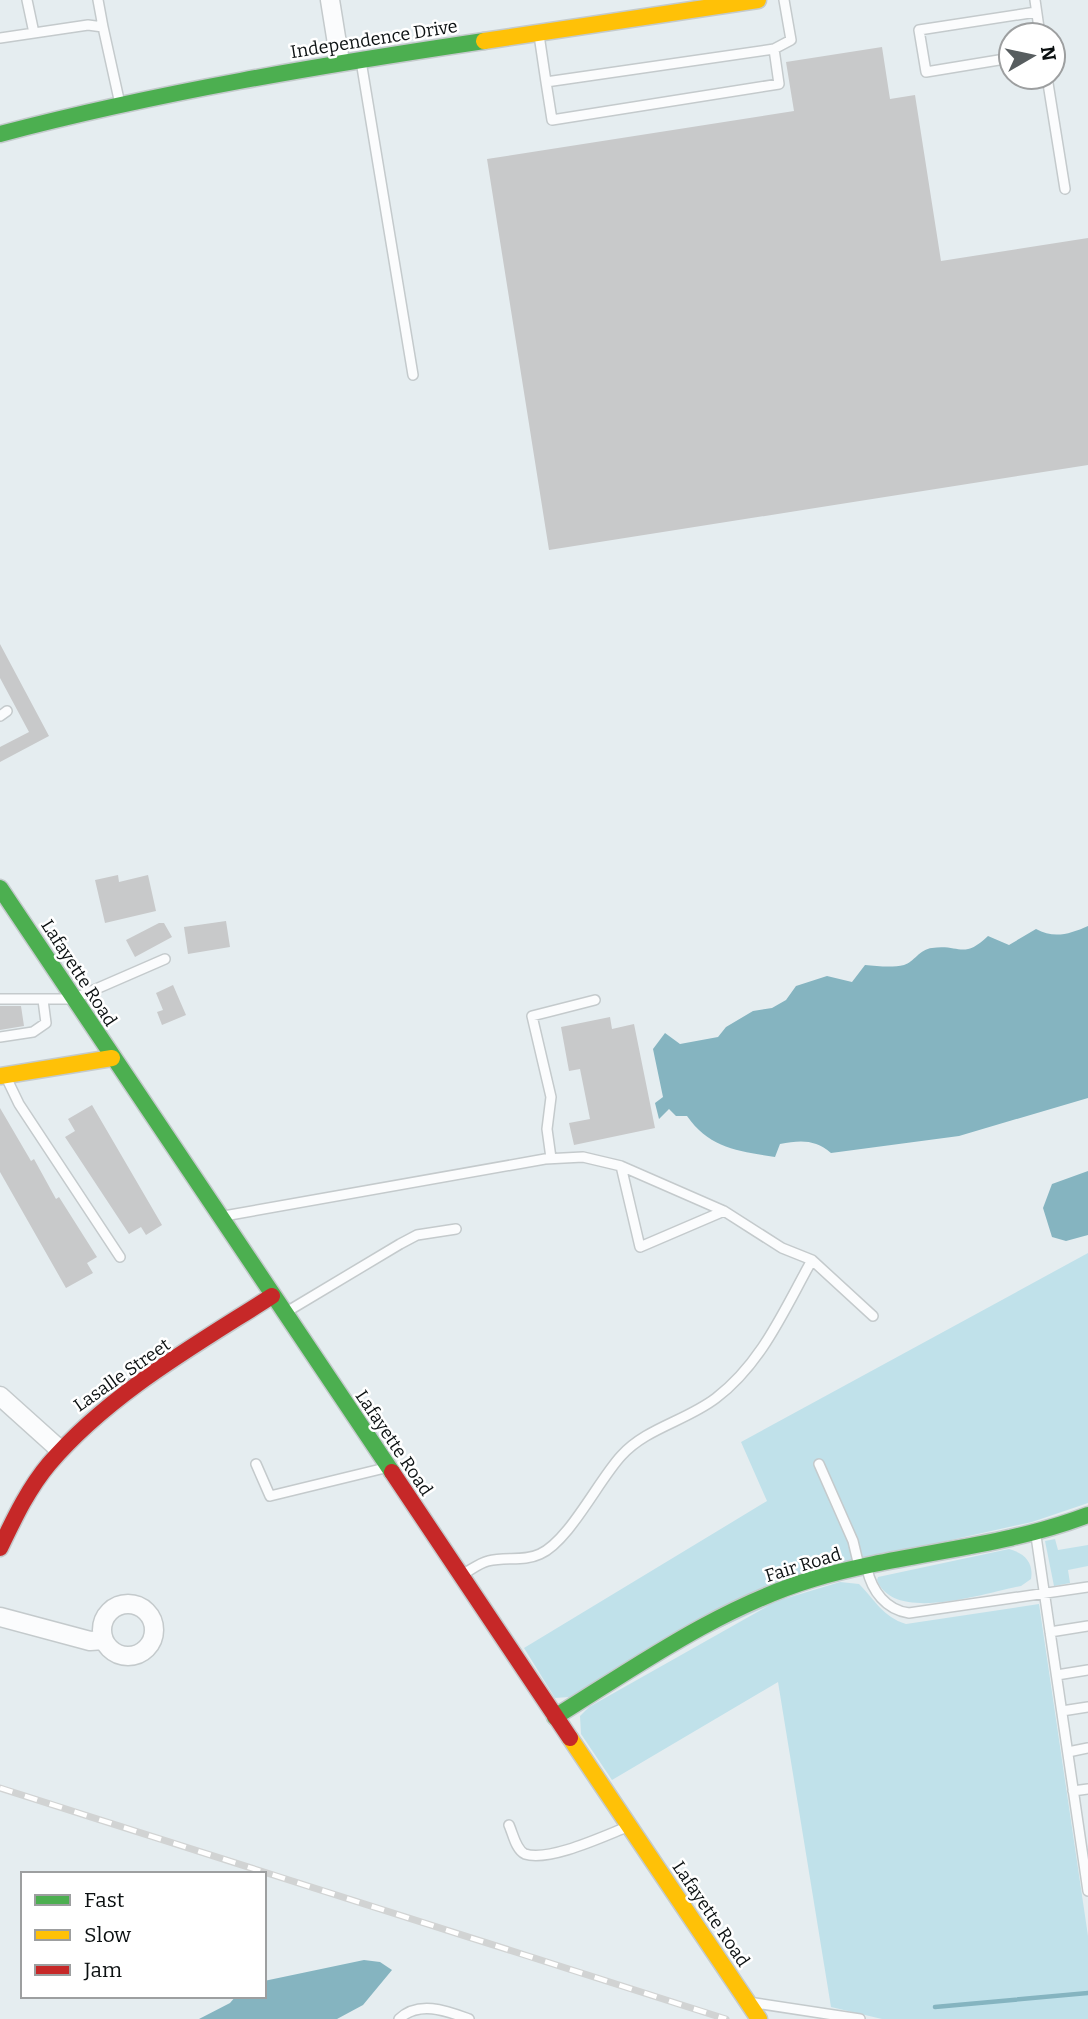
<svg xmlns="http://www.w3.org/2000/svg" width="1088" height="2019" font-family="Bitter,serif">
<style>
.green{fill:#c0e1ea}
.water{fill:#85b4c0}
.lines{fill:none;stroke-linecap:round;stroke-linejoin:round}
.stream{stroke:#85b4c0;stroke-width:4.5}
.building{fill:#c8c9ca}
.lane-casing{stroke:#c4cacc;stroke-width:12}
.street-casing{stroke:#c4cacc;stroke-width:21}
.fast-casing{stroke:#c4cacc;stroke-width:19}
.slow-casing{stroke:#c4cacc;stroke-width:19}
.jam-casing{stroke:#c4cacc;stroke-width:19}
.lane{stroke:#fbfcfd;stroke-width:9}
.street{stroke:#fbfcfd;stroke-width:18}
.fast{stroke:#4caf50;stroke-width:16}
.slow{stroke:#ffc107;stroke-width:16}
.jam{stroke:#c62828;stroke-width:16}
.rail-casing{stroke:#d1d3d3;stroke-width:7}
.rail{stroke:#fff;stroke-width:4.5;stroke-dasharray:13;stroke-linecap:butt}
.labels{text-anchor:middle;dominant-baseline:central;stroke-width:5;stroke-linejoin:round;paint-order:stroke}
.street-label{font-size:18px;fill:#0b1011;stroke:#fff}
</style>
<rect width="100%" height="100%" fill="#e5edf0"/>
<path class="green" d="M1088,1253V1503L1032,1522L875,1557L569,1697L555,1698L524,1648L767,1501L741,1442Z
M1055,1539L1058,1550L1088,1545V1566L1068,1570L1070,1583L1054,1586L1045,1541Z
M1009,1549C1024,1553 1034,1562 1031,1579L1021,1586C985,1593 894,1624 877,1580L878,1577Z
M840,1582L859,1584C875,1600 883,1617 906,1624L1039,1604L1088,1936V2019H882L831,2007L778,1682L612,1780L581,1734L580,1716L589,1707L777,1601Z"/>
<path class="water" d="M1088,926V1098L959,1136L831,1153C815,1139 800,1140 780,1144L775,1157C738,1151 709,1148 687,1116H676L669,1109L659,1119L655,1103L663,1097L653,1049L665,1033L680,1044L718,1037L726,1027L753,1011L772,1008L786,1000L796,986L827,976L852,982L865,965C877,966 892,968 904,965C914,962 920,949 932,948C960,944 963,960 988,936L1009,945L1036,929C1054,939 1070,934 1088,926Z
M1088,1171V1235L1066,1241L1052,1237L1043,1208L1052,1184Z
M364,1960L380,1962L392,1970L363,2005L337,2019H199L230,2003L236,1996H264V1981Z"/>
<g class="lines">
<path class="stream" d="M935,2007L1088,1993"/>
</g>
<path class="building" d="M882,47L890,99L915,95L941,261L1088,238V465L549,550L487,159L794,111L786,62Z
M0,644L49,736L0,762V747L29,732L0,678Z
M118,875L119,882L148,875L156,911L105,923L95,880Z
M226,921L230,947L188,954L184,927Z
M159,923H164L172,937L135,957L126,940Z
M173,985L186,1015L162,1025L157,1012L163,1010L156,993Z
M0,1006H21L24,1026L0,1030Z
M610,1017L612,1029L634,1024L655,1128L574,1145L569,1123L590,1119L580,1069L569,1071L561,1027Z
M92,1105L162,1225L146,1235L141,1227L129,1234L65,1137L75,1131L68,1119Z
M0,1108L31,1161L34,1159L56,1199L59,1197L97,1257L87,1263L93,1273L66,1288L0,1172Z"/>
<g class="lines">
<defs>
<path id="lane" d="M27,0L34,33
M98,0L103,27
M1035,0L1040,35
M539,35L546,82
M0,38L88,25L103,27L120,104
M774,49L779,84L552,120L546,82L774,49L791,40L784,0
M1011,58L926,72L919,30L1036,12
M361,61L413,375
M1047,77L1065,189
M0,716L7,711
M0,999H73L165,959
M0,1037L33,1032L46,1023L43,1000
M6,1077L19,1104L120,1257
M551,1158L547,1129L551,1097L532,1016L595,1000
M621,1166L640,1247L724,1211
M224,1216L545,1159L583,1157L621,1166L724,1211L782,1248L812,1260L873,1316
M288,1311L400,1244L417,1235L456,1229
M256,1464L270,1496L385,1468
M819,1464L853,1541L859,1566
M1036,1536L1088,1891
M867,1569C872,1591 886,1610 909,1613L1088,1587
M465,1573C472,1569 480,1563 488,1561C506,1556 523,1562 540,1554C569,1541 598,1481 621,1456C646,1428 686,1421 716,1398C762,1363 784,1310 812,1260
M1050,1632L1088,1626
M1057,1675L1088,1670
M1062,1711L1088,1707
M1068,1752L1088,1748
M1073,1791L1088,1789
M509,1825C513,1834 516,1850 525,1854C549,1862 604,1836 627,1827
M755,2003L860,2019
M399,2019C419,2000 447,2011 469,2019"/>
<path id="street" d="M330,0L340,62
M0,1396L59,1449
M102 1630a26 26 0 1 1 52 0a26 26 0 1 1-52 0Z
M0,1617L90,1641L104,1640"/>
<path id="fast" d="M0,134C159,92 322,65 484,41
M0,888L392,1472
M555,1717C637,1666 720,1607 813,1579C904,1552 999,1549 1088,1515"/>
<path id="slow" d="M484,41L758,0
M0,1076L112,1058
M570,1738L759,2019"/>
<path id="jam" d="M392,1472L570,1738
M0,1548C14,1519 28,1489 49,1464C110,1393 194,1346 272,1296"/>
</defs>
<use href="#lane" class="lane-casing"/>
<use href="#street" class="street-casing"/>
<use href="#fast" class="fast-casing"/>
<use href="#slow" class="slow-casing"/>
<use href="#jam" class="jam-casing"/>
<use href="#lane" class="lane"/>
<use href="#street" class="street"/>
<use href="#fast" class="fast"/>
<use href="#slow" class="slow"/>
<use href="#jam" class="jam"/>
<defs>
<path id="rail" d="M0,1788L726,2019"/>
</defs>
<use href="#rail" class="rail-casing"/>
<use href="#rail" class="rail"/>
</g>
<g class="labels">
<g class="street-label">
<text transform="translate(374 39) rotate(-9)">Independence Drive</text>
<text transform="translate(79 973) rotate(57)">Lafayette Road</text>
<text transform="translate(122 1375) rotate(-35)">Lasalle Street</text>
<text transform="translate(394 1443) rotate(56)">Lafayette Road</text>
<text transform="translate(803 1565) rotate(-17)">Fair Road</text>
<text transform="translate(711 1914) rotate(56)">Lafayette Road</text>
</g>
</g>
<rect x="21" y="1872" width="245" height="126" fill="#ffffff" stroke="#9d9fa0" stroke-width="2"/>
<rect x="35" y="1895" width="35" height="10" fill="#4caf50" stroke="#9d9fa0" stroke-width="2"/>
<text x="84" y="1907" font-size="21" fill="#0b1011">Fast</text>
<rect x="35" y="1930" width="35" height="10" fill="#ffc107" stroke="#9d9fa0" stroke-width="2"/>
<text x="84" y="1942" font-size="21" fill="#0b1011">Slow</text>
<rect x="35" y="1965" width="35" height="10" fill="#c62828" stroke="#9d9fa0" stroke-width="2"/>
<text x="84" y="1977" font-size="21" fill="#0b1011">Jam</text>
<g transform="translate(1032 56) rotate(81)"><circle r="33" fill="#ffffff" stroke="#9d9fa0" stroke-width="2"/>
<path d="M0-5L12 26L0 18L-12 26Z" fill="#575d5f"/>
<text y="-10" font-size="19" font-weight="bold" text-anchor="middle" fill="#0b1011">N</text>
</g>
</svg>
